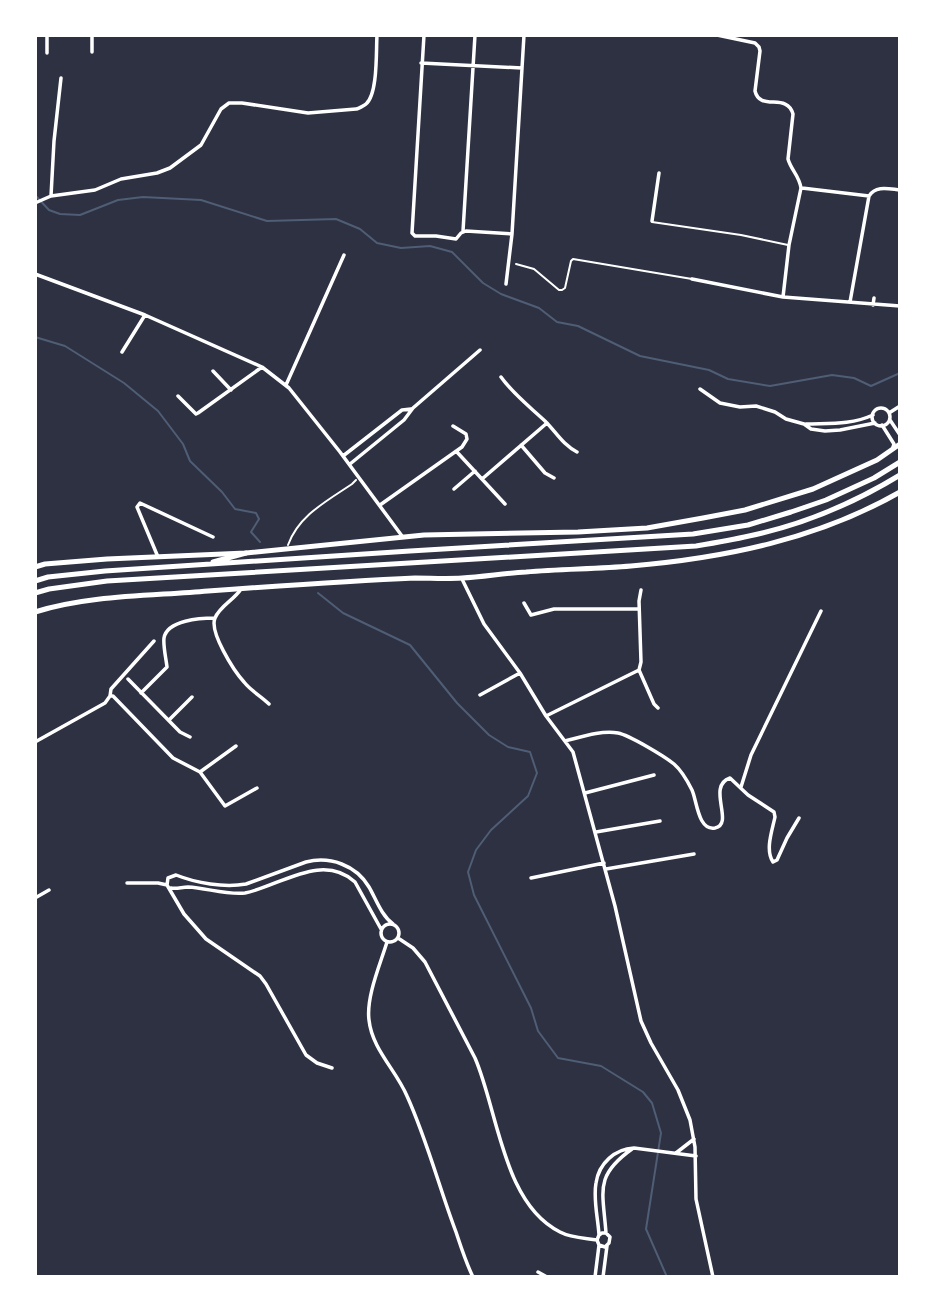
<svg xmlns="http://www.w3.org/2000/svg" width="935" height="1312" font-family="'PT Sans Narrow',sans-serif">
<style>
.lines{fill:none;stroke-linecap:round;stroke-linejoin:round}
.stream{stroke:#4f5d75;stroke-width:2}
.path{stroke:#fff;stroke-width:2}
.service{stroke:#fff;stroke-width:2}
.minor{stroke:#fff;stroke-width:3.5}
.primary{stroke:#fff;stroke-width:5}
.trunk{stroke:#fff;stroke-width:5}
</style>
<rect width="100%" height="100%" fill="#2d3142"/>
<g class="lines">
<path class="stream" d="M35,195L49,210L60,214L80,215L118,200L143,197L201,200L267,221L336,219L360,229L377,243L401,248L430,246L452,252L483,283L501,294L539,308L557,322L578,326L640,356L709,370L728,379L770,386L832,375L854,378L871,386L900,373
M35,337L65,346L124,383L158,411L183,444L190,461L222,492L235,509L256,513L259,519L251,532L260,542
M318,593L343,613L410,645L457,703L489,735L508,747L530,752L537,773L528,796L491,830L476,850L468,872L474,895L531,1008L538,1031L558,1058L601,1066L643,1092L652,1103L661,1133L646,1229L667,1277"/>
<path class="path" d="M288,545C299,515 327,501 352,484L356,480"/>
<path class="service" d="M652,222L741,235L788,245
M516,264L534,269L559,290H562L565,288L571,261L573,259L692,279"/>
<path class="minor" d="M424,35L412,233L415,236H436L456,239L461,233L466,231L512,234
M717,35L755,43L759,47L760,51L755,91C760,112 787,92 793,114L788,159C791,170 799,175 801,188L789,245L783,297
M92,52V35
M47,53V35
M421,63L522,68
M802,188L869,196
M51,196L54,141L61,78
M35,203L51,196L95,190L121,179L157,173L170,168L201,145L221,109L229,103H242L308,113L356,109C358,109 365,105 366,104C378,94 376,51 377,35
M652,221L659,173
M463,231L475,35
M35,274L145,315L262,367L289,388L340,452L402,536
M692,279L783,297L900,306
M506,284L512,234L524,35
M850,302L869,196C876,185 889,189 900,190
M873,305L874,298
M122,352L145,315
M213,371L231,390
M501,377C513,394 530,407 545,421C556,432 563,445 577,452
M286,385L344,255
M700,389L720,403L740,407L756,406L775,412L786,419L804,424L811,429L825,431L840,430L875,423
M178,396L196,414L198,413L262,367
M872 417a9 9 0 1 1 18 0a9 9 0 1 1-18 0Z
M889,413L900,406
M890,420L900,435
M806,424C829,423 851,425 873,415
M882,425L894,444L893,447
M521,445L545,473L554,478
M456,451L505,504
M343,456L402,410L411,409
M350,464L404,420L413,408L480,350
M482,479L547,423
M454,489L475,471
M380,505L462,447L467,439L466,434L453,426
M158,557L137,507L140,503L213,537
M462,579L484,624L520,673L546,716L573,752L615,906L641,1021L651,1043L678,1090L690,1120L695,1147L696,1199L713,1277
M241,589C234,600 220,606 215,618C209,632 234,671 244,682C251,691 261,696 269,704
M641,590L639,601L641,662L639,670L654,704L658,708
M524,603L531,615L554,609H639
M128,679L180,732L190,737
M141,693L167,667C166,658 163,646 164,638C167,620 201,618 215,618
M480,695L520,673
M110,696H113L173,758L200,772L225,806L257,788
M546,716L639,670
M169,720L192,697
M565,741C581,737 601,730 618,733C629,735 664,756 674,764C681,770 688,782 692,790C697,801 698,831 715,828C735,824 706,786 730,778L748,795L774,812L775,817C772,831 765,850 773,862L777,860L787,838L799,818
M35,742L105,703L110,696L111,689L154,641
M200,772L236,746
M741,787L751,755L821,611
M585,793L654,775
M596,832L660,821
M606,869L694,854
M531,878L604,863
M127,883H158L167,885L184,914L206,939L260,976L266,984L306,1055L317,1063L332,1068
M167,885L168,878L176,875C196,883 224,888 246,884L306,862C330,856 356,865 369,887C376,899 381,915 393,924
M171,888C177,889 182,887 188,887C207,888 226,895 245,893C280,886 322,852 355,882L381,929
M35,898L49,890
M381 933a9 9 0 1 1 18 0a9 9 0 1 1-18 0Z
M398,938L413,948L425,962L475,1058C498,1111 503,1204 560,1232C571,1238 585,1238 597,1240
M387,942C380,965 366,997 369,1020C372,1049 396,1070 407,1096C427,1140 439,1187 456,1232C461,1247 466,1263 473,1277
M676,1153L694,1139
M606,1233C603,1191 594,1176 632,1149
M599,1235C598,1218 593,1199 596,1183C599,1163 615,1149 634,1148L696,1156
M538,1272L547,1277
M595,1277L599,1245L597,1240L599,1235L602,1233H606L610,1237L609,1243L605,1247L599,1245
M603,1277L607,1246"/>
<path class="primary" d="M35,567L45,564L107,559L246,553L424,535L578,532L647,528L703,518L745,510L813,489L877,460L900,444
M35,612C89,595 152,596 208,591C277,586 346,581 415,578C430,578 446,579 462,578C483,577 505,573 526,572C561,569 596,569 631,566C725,558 818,539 900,492"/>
<path class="trunk" d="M213,562L246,553
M35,581L48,577L105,571L410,551L693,534L748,525L791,512L826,500L874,478L900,462
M35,593L49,589L107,581L696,546C714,543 732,540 749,536C802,525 854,503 900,475"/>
</g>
<rect width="935" height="1312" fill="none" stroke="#ffffff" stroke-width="74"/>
</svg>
